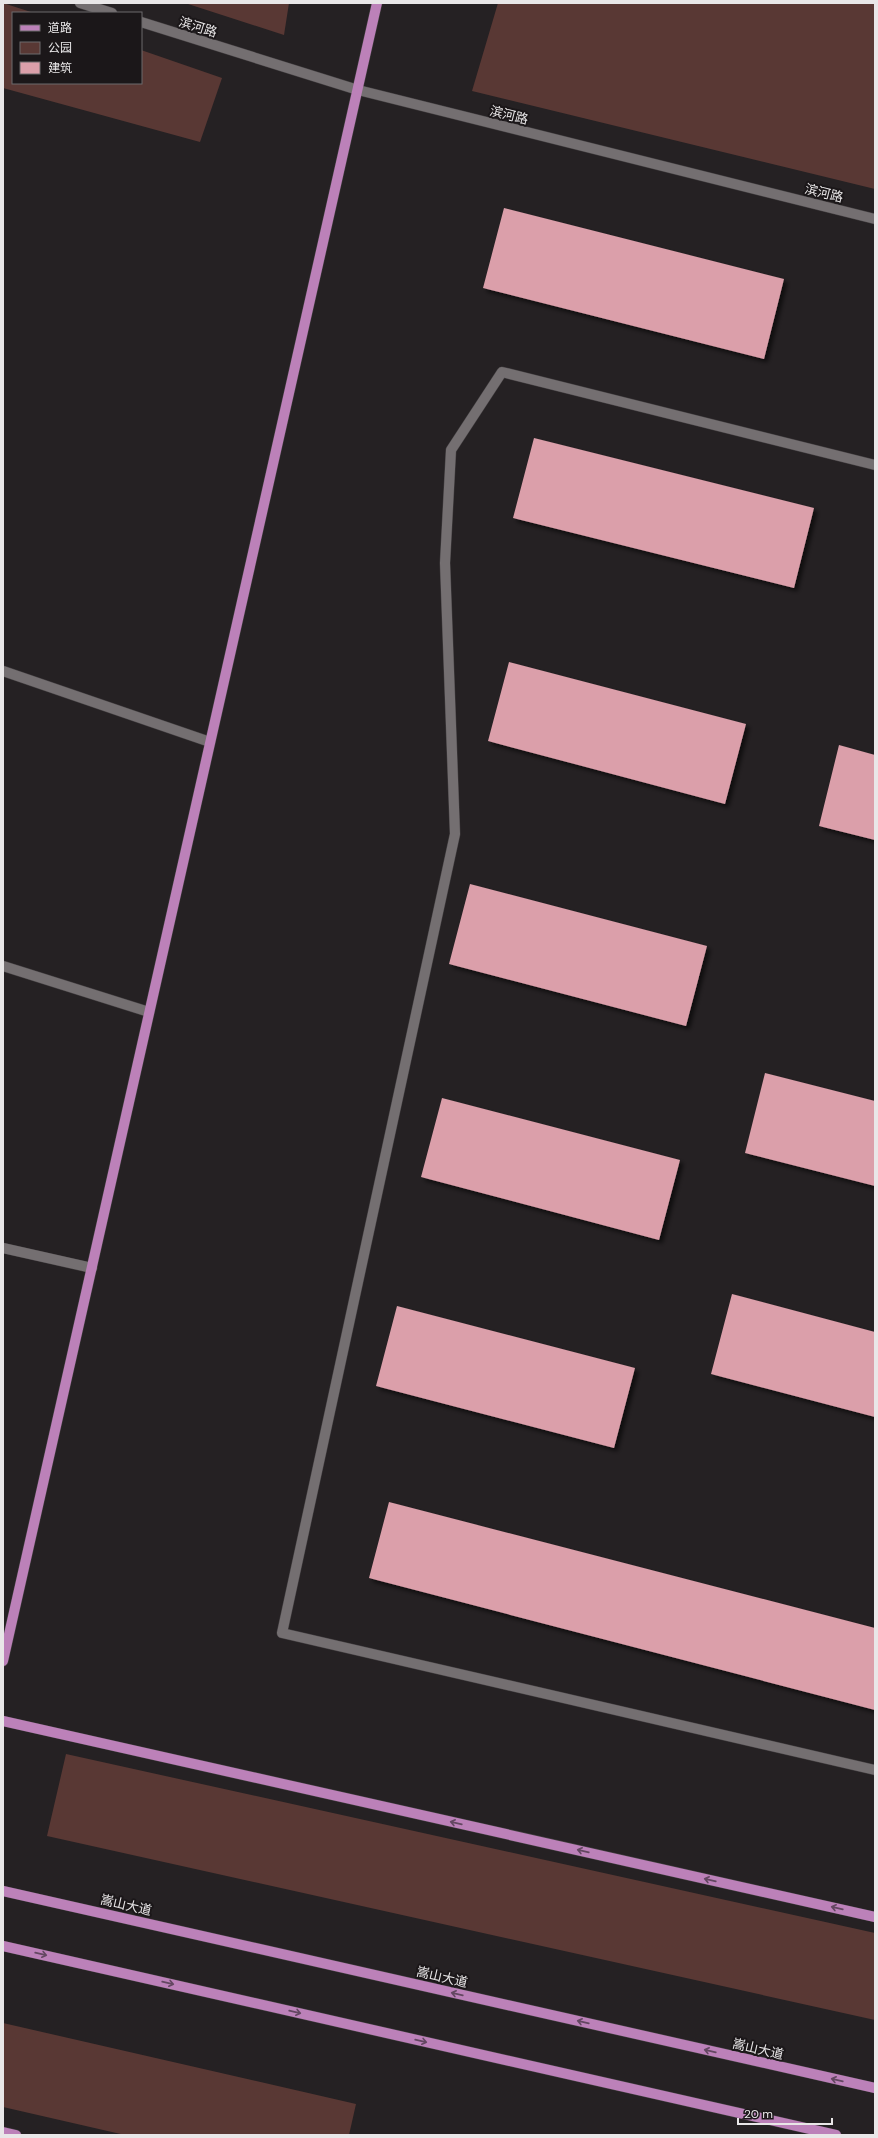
<svg xmlns="http://www.w3.org/2000/svg" width="878" height="2138" font-family="'DM Sans','Noto Sans SC',sans-serif">
<style>
.green{fill:#593834}
.building{fill:#db9faa;filter:url(#shadow)}
.lines{fill:none;stroke-linecap:round;stroke-linejoin:round}
.minor-casing{stroke:#433f41;stroke-width:11}
.major-casing{stroke:#433f41;stroke-width:11}
.minor{stroke:#746f71;stroke-width:10}
.major{stroke:#bc81b9;stroke-width:10}
.oneway{stroke:#634761}
.labels{text-anchor:middle;dominant-baseline:central;stroke-width:4;stroke-linejoin:round;paint-order:stroke}
.street-label{font-size:13px;fill:#e9e7e8;stroke:#1b1719}
</style>
<defs>
<filter id="shadow"><feDropShadow dx="3.5" dy="3.5" stdDeviation="2" flood-color="#0009"/></filter>
</defs>
<rect width="100%" height="100%" fill="#252123"/>
<path class="green" d="M3,3L34,13H13V83H141V50L222,78L200,142L3,88Z
M185,3H289L284,35Z
M498,3H875V189L472,91Z
M66,1754L875,1933V2020L47,1836Z
M3,2023L356,2104L349,2135H125L3,2107Z"/>
<path class="building" d="M504,208L784,279L764,359L483,288Z
M534,438L814,508L794,588L513,518Z
M509,662L746,724L725,804L488,741Z
M839,745L875,755V840L819,826Z
M470,884L707,946L686,1026L449,964Z
M765,1073L875,1101V1186L745,1153Z
M442,1098L680,1160L659,1240L421,1177Z
M732,1294L875,1332V1417L711,1374Z
M397,1306L635,1368L614,1448L376,1386Z
M389,1502L875,1628V1710L369,1578Z"/>
<g class="lines">
<defs>
<path id="minor" d="M80,3L112,13
M141,22L358,90L875,219
M875,465L502,372L451,450L445,563L455,834L282,1633L875,1770
M3,671L210,742
M3,966L149,1012
M3,1248L92,1268"/>
<path id="major" d="M3,1661L377,3
M3,1721L875,1917
M3,1891L875,2088
M3,1946L836,2135
M3,2132L16,2135"/>
</defs>
<use href="#minor" class="minor-casing"/>
<use href="#major" class="major-casing"/>
<use href="#minor" class="minor"/>
<use href="#major" class="major"/>
</g>
<defs><path id="oneway-shaft" d="M-6 0H5M1.5-3L5.5 0L1.5 3" fill="none" stroke-width="1.6" stroke-linecap="round" stroke-linejoin="round"/></defs>
<g class="oneway">
<use href="#oneway-shaft" transform="translate(456 1823) rotate(-167)"/>
<use href="#oneway-shaft" transform="translate(583 1851) rotate(-167)"/>
<use href="#oneway-shaft" transform="translate(710 1880) rotate(-167)"/>
<use href="#oneway-shaft" transform="translate(837 1908) rotate(-167)"/>
<use href="#oneway-shaft" transform="translate(41 1954) rotate(13)"/>
<use href="#oneway-shaft" transform="translate(168 1983) rotate(13)"/>
<use href="#oneway-shaft" transform="translate(457 1994) rotate(-167)"/>
<use href="#oneway-shaft" transform="translate(295 2012) rotate(13)"/>
<use href="#oneway-shaft" transform="translate(583 2022) rotate(-167)"/>
<use href="#oneway-shaft" transform="translate(421 2041) rotate(13)"/>
<use href="#oneway-shaft" transform="translate(710 2051) rotate(-167)"/>
<use href="#oneway-shaft" transform="translate(837 2080) rotate(-167)"/>
</g>
<g class="labels">
<g class="street-label">
<text transform="translate(198 27) rotate(17)">滨河路</text>
<text transform="translate(509 115) rotate(14)">滨河路</text>
<text transform="translate(824 193) rotate(14)">滨河路</text>
<text transform="translate(126 1905) rotate(13)">嵩山大道</text>
<text transform="translate(442 1977) rotate(13)">嵩山大道</text>
<text transform="translate(758 2049) rotate(13)">嵩山大道</text>
</g>
</g>
<rect width="878" height="2138" fill="none" stroke="#e9e7e8" stroke-width="8"/>
<rect x="12" y="12" width="130" height="72" fill="#1b1719" stroke="#6d6a6c"/>
<rect x="20" y="25" width="20" height="6" fill="#bc81b9" stroke="#6d6a6c"/>
<text x="48" y="32" font-size="12" fill="#e9e7e8">道路</text>
<rect x="20" y="42" width="20" height="12" fill="#593834" stroke="#6d6a6c"/>
<text x="48" y="52" font-size="12" fill="#e9e7e8">公园</text>
<rect x="20" y="62" width="20" height="12" fill="#db9faa" stroke="#6d6a6c"/>
<text x="48" y="72" font-size="12" fill="#e9e7e8">建筑</text>
<path d="M738 2118v6h94v-6" fill="none" stroke="#e9e7e8" stroke-width="2"/>
<text x="744" y="2118" font-size="12" fill="#e9e7e8" stroke="#1b1719" stroke-width="3" paint-order="stroke">20 m</text>
</svg>
